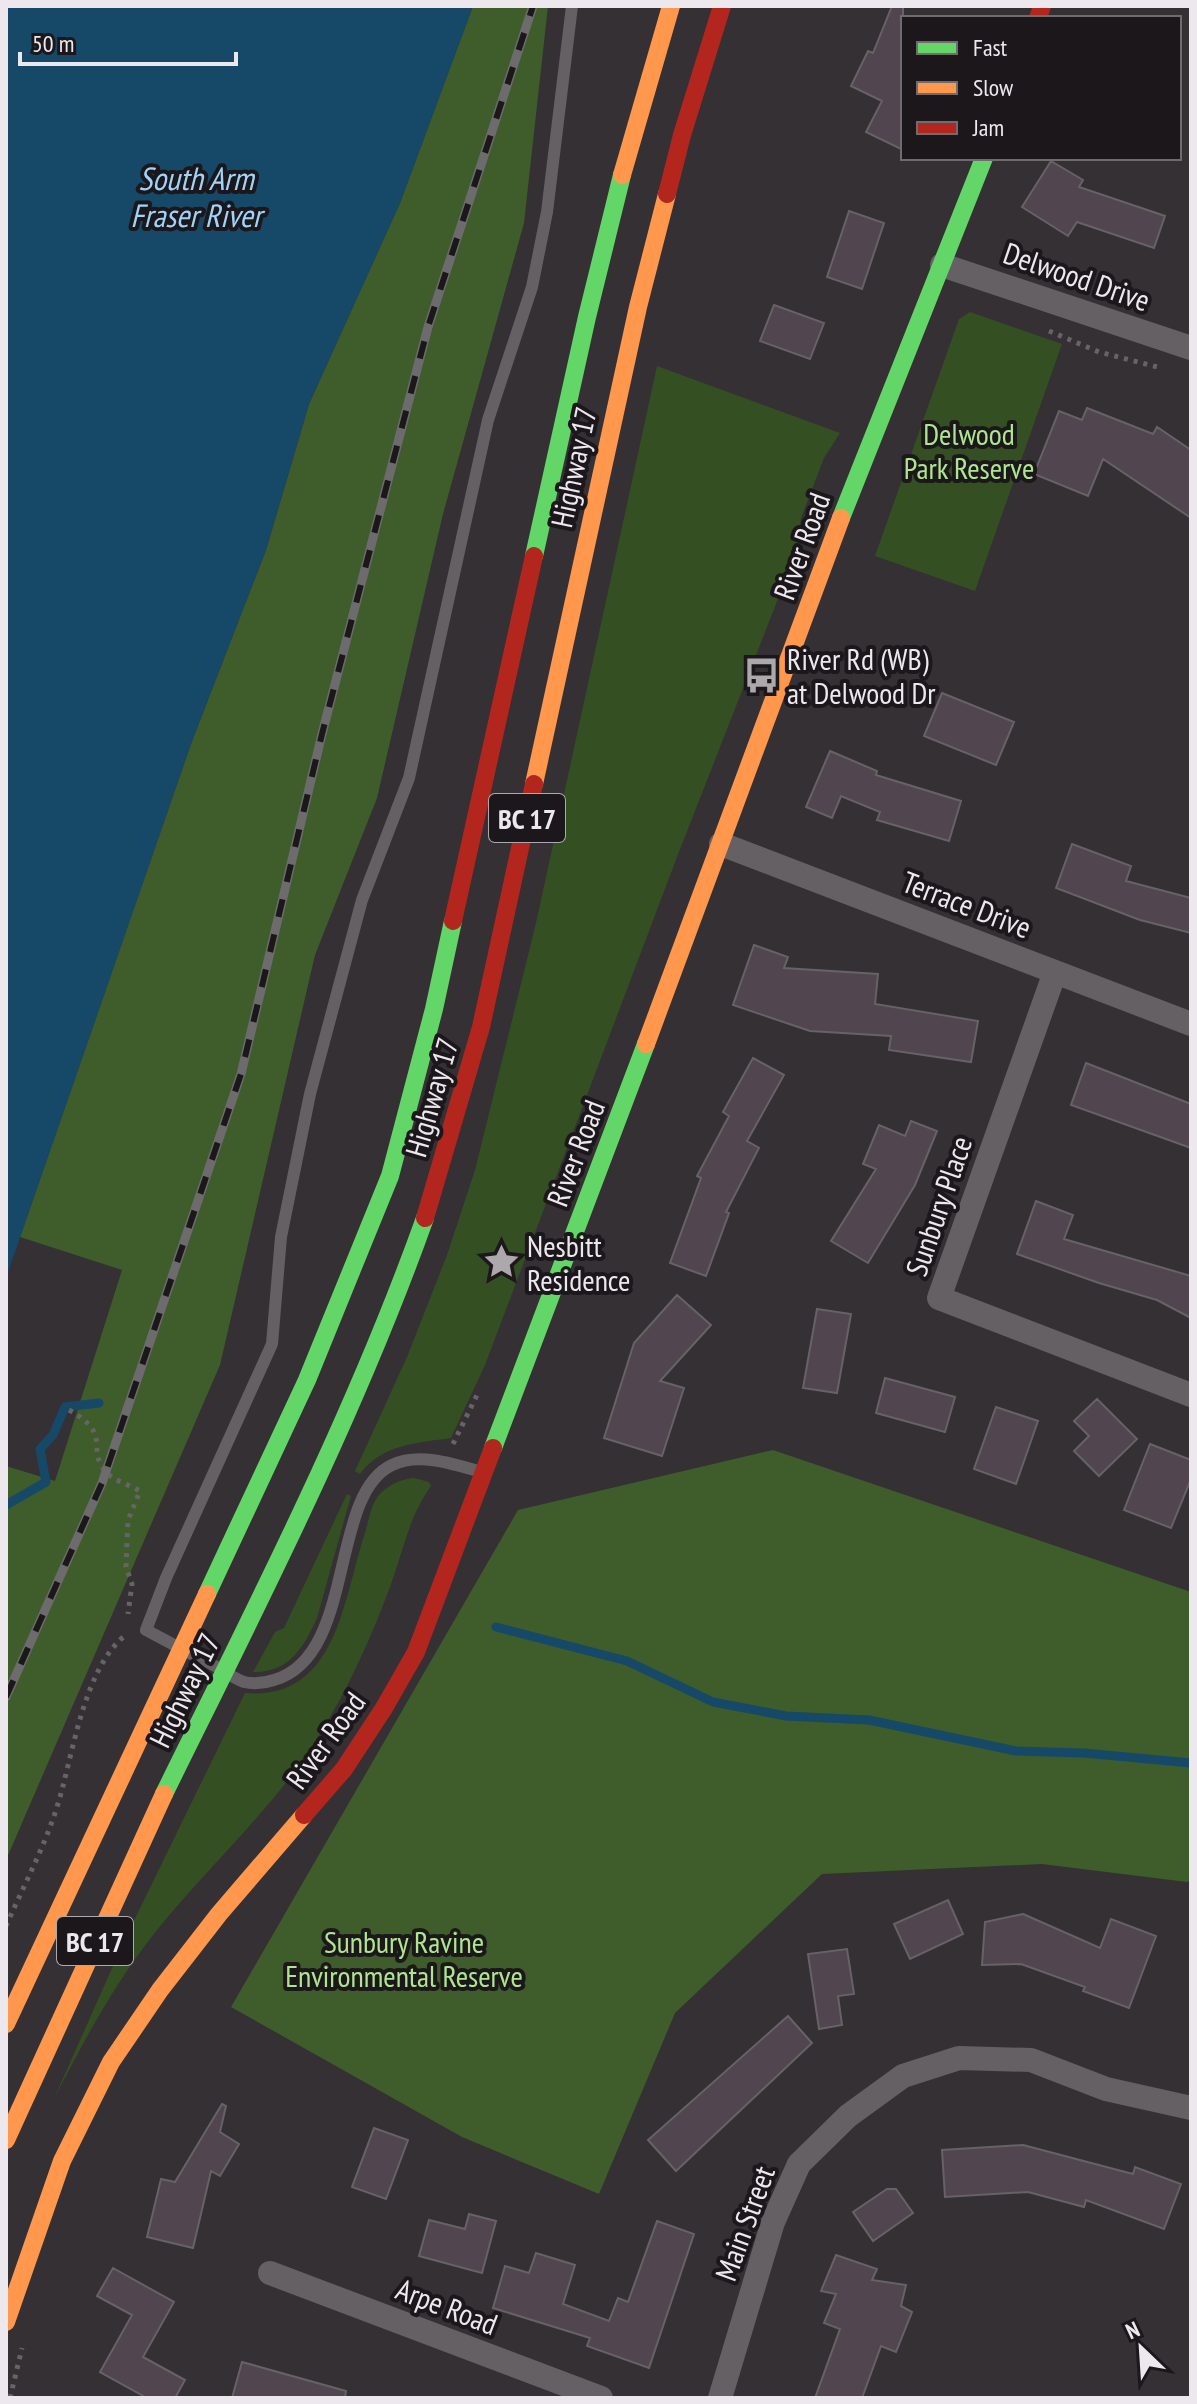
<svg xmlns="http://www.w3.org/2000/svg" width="1197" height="2404" font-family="'PT Sans Narrow',sans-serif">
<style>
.green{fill:#345022}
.forest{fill:#3e5d2a}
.water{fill:#164967}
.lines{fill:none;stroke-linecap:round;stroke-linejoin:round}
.stream{stroke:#164967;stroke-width:9}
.building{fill:#51454f;stroke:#666265;stroke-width:2}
.path{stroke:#666466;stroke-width:5;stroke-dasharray:4 6;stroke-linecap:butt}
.lane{stroke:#646064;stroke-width:12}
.street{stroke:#646064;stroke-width:24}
.fast{stroke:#63d668;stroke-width:18}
.slow{stroke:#ff974d;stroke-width:18}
.jam{stroke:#b3261e;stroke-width:18}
.rail-casing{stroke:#6d6b6d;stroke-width:9}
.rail{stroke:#1b171b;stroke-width:6;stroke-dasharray:18;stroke-linecap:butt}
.labels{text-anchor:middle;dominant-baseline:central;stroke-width:8;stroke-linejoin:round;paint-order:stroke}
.shield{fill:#1b171b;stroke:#aea9ae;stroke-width:2}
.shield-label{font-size:28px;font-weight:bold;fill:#ede8ed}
.street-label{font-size:30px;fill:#ede8ed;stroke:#1b171b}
.park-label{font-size:30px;fill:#ade68e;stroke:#1b171b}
.poi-label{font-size:30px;fill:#ede8ed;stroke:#1b171b;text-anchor:start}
.water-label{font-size:32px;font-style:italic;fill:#9ed3fa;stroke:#1b171b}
</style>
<rect width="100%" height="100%" fill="#343034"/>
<path class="green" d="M970,312L1062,344L975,591L875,556L959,319Z
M657,366L840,433L824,458L801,518L796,553L677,857L485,1365L451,1438C417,1443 382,1444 360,1474L355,1471L407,1357L447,1255L475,1170L536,923Z
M414,1478L429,1482L431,1486C409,1516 403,1552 390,1587C371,1638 349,1687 320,1734C274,1809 207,1867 153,1935C113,1986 82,2044 53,2101L125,1939L245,1693C337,1701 343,1599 365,1533C369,1520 371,1502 381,1493C390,1484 402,1479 414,1478Z
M347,1494L351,1496L317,1618C304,1647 289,1673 253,1672L275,1632L284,1628Z"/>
<path class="forest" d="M473,6H548L524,223L443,514L377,798L315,955L220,1365L6,1860V1466L55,1481L122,1270L20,1237L192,741L266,550L309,404L400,203Z
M773,1450L1191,1592V1880L1187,1882L1042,1864L822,1874L675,2013L599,2194L462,2137L231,2007L518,1510Z"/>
<path class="water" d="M6,6H473L400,203L309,404L266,550L192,741L6,1278Z"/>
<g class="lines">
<path class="stream" d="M6,1505L46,1482L40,1449L53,1435L65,1407L99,1403
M496,1627L627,1661L713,1702L786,1716L869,1720L1016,1751L1084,1753L1191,1763"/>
</g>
<path class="building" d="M892,6H903V150L866,132L882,101L851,86L868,51L873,53Z
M1051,161L1083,180L1079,187L1165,216L1154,248L1077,222L1068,236L1022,207Z
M849,211L884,223L862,289L827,277Z
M774,305L824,323L810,359L760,341Z
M1087,408L1153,434L1157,427L1191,450V518L1103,459L1088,496L1034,474L1059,411L1082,420Z
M942,693L1014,722L996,765L924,736Z
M830,751L877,771L876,775L961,801L949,841L877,820L880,812L841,796L832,818L806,807Z
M1072,844L1131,866L1126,881L1191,898V933L1140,920L1056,888Z
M754,945L788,957L784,968L878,974L875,1004L978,1021L971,1062L889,1050L891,1036L810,1031L733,1005Z
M753,1058L784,1075L747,1141L759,1148L726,1212L729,1213L706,1276L670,1263L701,1178L697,1176L729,1116L723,1112Z
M1086,1063L1191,1104V1148L1071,1105Z
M911,1121L937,1131L915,1185L868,1263L831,1241L876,1169L863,1164L879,1125L905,1136Z
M1036,1201L1073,1215L1064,1239L1191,1276V1318L1157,1300L1099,1283L1017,1254Z
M677,1295L711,1325L660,1381L684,1388L662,1456L604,1438L634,1343Z
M817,1309L851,1314L837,1393L803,1388Z
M885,1378L955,1397L945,1432L876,1413Z
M1097,1399L1137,1439L1099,1476L1074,1451L1089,1436L1074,1421Z
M996,1407L1038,1421L1016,1484L974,1469Z
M1150,1444L1191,1460V1479L1171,1528L1124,1510Z
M948,1900L963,1934L910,1959L894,1924Z
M1023,1914L1100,1948L1111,1919L1156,1936L1129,2008L1083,1991L1085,1987L1021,1964L982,1965L985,1922Z
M847,1949L854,1994L838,1996L842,2025L819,2029L808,1954Z
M788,2016L812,2043L676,2171L648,2140Z
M222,2104L226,2106L220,2132L239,2144L220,2176L211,2171L193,2248L147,2237L161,2179L175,2182Z
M374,2128L408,2140L386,2199L352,2187Z
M1023,2145L1133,2174L1135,2167L1181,2184L1164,2229L1086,2200L1084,2207L1028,2192L945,2197L942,2150Z
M887,2189H896L913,2213L873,2241L853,2212Z
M469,2214L496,2221L482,2273L419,2256L429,2220L465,2229Z
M657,2221L694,2234L649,2368L587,2346L590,2338L493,2308L505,2266L529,2273L536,2253L575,2265L563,2304L609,2321L618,2298L628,2302Z
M836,2255L877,2269L872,2280L906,2285L901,2306L912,2312L896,2352L881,2346L862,2398H815L840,2329L824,2323L836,2294L821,2291Z
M113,2268L174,2302L143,2357L185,2380L175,2398H147L100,2372L132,2315L97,2296Z
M242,2362L346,2391L345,2398H232Z"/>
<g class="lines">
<path class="path" d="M1049,331L1099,352L1161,368
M69,1410C114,1435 85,1448 106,1472C114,1481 130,1485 140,1491L128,1520L126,1567L132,1584L128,1614
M453,1444L477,1395
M6,1926C23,1887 44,1848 57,1807C73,1757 83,1667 127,1634
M10,2398L22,2348"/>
<path class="lane" d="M481,1472C454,1464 419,1452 392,1465C328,1495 357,1656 274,1680C265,1683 253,1684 244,1682C235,1679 225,1672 217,1667C193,1655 170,1643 146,1630L166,1578L272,1344L281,1237L310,1094L362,900L409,778L488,420L532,287L547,212L572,6"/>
<path class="street" d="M942,265L1191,348
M721,844L1191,1024
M1055,972L939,1298L1191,1395
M270,2273L601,2398
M720,2398L773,2222L799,2164L848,2116L903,2076L959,2058L1031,2060L1106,2089L1191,2108"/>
<path class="fast" d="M841,518L984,158
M534,556L587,317L622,175
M493,1448L646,1044
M207,1594L307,1380L390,1176L434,1009L453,921
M164,1794C257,1605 354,1417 425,1218"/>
<path class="slow" d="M622,175L671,6
M534,784L638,307L667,194
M646,1044L841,518
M6,2024L207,1594
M6,2140L164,1794
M6,2322L62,2161L111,2062L160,1990L219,1914L304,1815"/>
<path class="jam" d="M1038,18L1042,6
M667,194L682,135L722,6
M453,921L534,556
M425,1218L481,1027L534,784
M304,1815L344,1769L384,1708L416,1652L493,1448"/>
<defs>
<path id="rail" d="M6,1697L102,1483L241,1074L322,734L428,327L533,6"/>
</defs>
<use href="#rail" class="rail-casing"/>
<use href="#rail" class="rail"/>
</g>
<defs>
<symbol id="bus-bare" viewBox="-9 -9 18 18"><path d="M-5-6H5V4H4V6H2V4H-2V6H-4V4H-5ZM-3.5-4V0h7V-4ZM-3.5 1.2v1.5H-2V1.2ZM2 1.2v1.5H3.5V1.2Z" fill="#aca8ac" stroke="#1b171b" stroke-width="2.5" paint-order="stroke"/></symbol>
<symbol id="sight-bare" viewBox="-9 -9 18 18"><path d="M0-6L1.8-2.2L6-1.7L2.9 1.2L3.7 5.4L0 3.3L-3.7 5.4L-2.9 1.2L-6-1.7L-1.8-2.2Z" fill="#aca8ac" stroke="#1b171b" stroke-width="2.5" paint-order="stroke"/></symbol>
</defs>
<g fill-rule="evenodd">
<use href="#bus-bare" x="736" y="650" width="51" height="51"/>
<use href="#sight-bare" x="476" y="1236" width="51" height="51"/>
</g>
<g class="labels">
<g class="shield">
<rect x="489" y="794" width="76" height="48" rx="6"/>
<rect x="57" y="1917" width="76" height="48" rx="6"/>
</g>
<g class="shield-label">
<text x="527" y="818">BC 17</text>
<text x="95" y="1941">BC 17</text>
</g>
<g class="street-label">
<text transform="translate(1077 276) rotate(19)">Delwood Drive</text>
<text transform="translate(573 467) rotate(-78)">Highway 17</text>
<text transform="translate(801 546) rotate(-70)">River Road</text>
<text transform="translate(967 904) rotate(21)">Terrace Drive</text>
<text transform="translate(431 1097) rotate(-74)">Highway 17</text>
<text transform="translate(575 1153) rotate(-69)">River Road</text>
<text transform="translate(938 1206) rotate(-71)">Sunbury Place</text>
<text transform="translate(184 1690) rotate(-64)">Highway 17</text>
<text transform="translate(325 1740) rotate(-54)">River Road</text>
<text transform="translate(744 2223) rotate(-70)">Main Street</text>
<text transform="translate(447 2306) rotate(21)">Arpe Road</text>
</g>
<g class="park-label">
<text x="969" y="433">Delwood<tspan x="969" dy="34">Park Reserve</tspan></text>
<text x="404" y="1941">Sunbury Ravine<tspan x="404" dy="34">Environmental Reserve</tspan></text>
</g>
<g class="poi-label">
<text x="787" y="658">River Rd (WB)<tspan x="787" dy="34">at Delwood Dr</tspan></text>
<text x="527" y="1245">Nesbitt<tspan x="527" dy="34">Residence</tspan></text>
</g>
<g class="water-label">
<text x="196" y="178">South Arm<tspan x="196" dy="37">Fraser River</tspan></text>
</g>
</g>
<rect width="1197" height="2404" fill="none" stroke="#ede8ed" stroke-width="16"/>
<rect x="901" y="16" width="280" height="144" fill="#1b171b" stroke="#6f6b6f" stroke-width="2"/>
<rect x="917" y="42" width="40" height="12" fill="#63d668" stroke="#6f6b6f" stroke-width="2"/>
<text x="973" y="56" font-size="24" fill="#ede8ed">Fast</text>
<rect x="917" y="82" width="40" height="12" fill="#ff974d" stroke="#6f6b6f" stroke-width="2"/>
<text x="973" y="96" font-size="24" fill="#ede8ed">Slow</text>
<rect x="917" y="122" width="40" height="12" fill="#b3261e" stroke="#6f6b6f" stroke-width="2"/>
<text x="973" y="136" font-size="24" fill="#ede8ed">Jam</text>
<g transform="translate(1141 2348) rotate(335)" stroke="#1b171b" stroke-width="6" paint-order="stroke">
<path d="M0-6L14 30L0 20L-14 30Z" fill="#ede8ed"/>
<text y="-12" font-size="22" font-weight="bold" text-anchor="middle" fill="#ede8ed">N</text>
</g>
<path d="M20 52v12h216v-12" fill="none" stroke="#ede8ed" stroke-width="4"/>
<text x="32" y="52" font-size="24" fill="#ede8ed" stroke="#1b171b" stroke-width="6" paint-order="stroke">50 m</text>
</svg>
